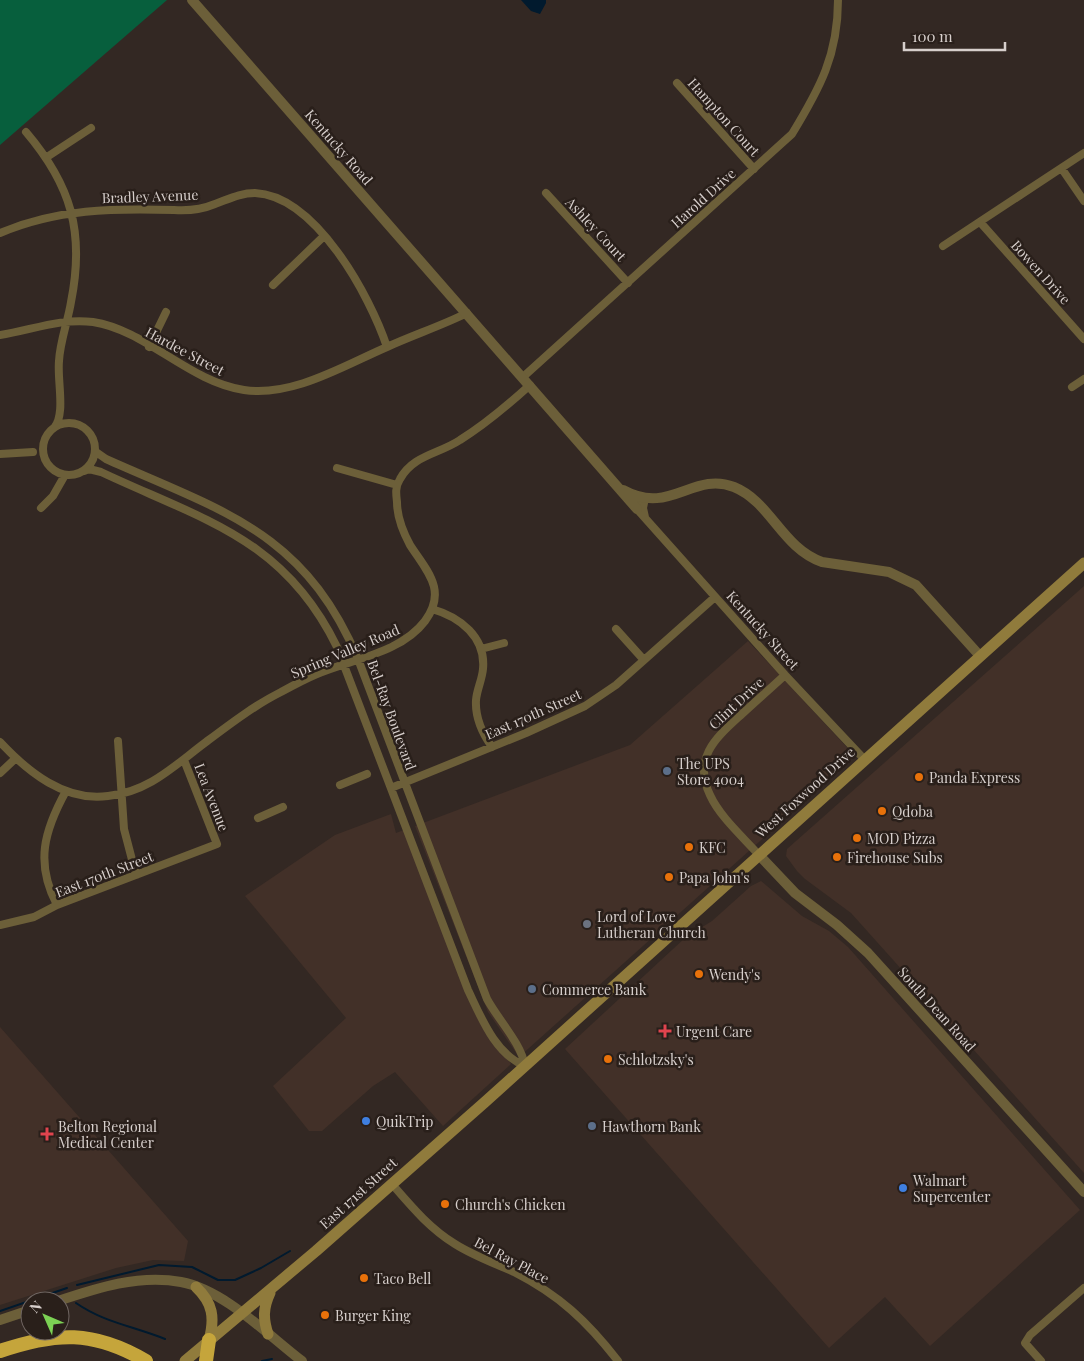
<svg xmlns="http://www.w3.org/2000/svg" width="1084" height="1361" font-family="'Playfair Display',serif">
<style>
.built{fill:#423028}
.green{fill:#075f3d}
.water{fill:#011a2e}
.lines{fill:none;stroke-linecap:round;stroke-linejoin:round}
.stream{stroke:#011a2e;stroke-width:2}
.minor{stroke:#6c5f39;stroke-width:8}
.tertiary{stroke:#6c5f39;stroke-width:10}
.secondary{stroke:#907b3c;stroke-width:11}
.motorway{stroke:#c5a53b;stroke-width:14}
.service-dot{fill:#5c6f8a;stroke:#291f1a;stroke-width:2}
.food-dot{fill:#e8710a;stroke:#291f1a;stroke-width:2}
.worship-dot{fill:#6b7280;stroke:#291f1a;stroke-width:2}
.health-dot{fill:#e0444e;stroke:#291f1a;stroke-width:2}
.shop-dot{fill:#3f7fe0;stroke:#291f1a;stroke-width:2}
.labels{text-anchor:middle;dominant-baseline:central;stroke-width:5;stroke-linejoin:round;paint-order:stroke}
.street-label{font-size:14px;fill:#d7cfcc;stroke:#291f1a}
.poi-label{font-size:14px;fill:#d7cfcc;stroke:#291f1a;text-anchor:start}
</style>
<rect width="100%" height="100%" fill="#332823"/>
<path class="built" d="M1084,586V1173L851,913L805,879L797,871L786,856L787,849Z
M748,641L855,756L519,1057L488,1012L415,826L630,745Z
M391,814L396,833L404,830L487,1032L511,1064L443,1126L395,1072L373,1086L322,1131H309L273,1086L346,1018L245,896L335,835Z
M761,881L802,916L829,931L848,947L1080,1210L930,1346L885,1297L829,1348L565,1049L686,937L712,921L751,886Z
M0,1027L188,1241L184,1261L153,1260L116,1268L0,1305Z"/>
<path class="green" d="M0,0H167L0,145Z"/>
<path class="water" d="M521,0H546V3L540,14L531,11Z"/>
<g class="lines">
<path class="stream" d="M77,1285L159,1265L192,1267L218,1280H235L261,1268L290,1251
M76,1303C105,1323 133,1326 165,1339
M0,1311L67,1288
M262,1361L272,1359"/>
<path class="minor" d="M677,83L754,169
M26,132C71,185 85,232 71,302C68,321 60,341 59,361C57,381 66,414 54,428
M47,157L91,128
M1062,169L1084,201
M546,193L628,283
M980,222L1084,339
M0,233C56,209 114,208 174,210C188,211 203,209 215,204C229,199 240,193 255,193C316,196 370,296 387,347
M943,246L1084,153
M273,285L323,237
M0,335C32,330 60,318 93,322C146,330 189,382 244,390C293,397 343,366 387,347C413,335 441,326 467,313
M149,347L166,312
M523,377L792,134C820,88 838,55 838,0
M1072,387L1084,379
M43 449a26 26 0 1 1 52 0a26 26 0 1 1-52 0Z
M96,452L106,459C222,511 304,531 358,659L487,999C499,1021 521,1043 525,1066
M0,454L33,452
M337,468L397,485
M84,471L89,469L101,472C203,520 284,538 337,647L468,990C481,1017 495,1054 525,1066
M637,504V509L785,675L864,759
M41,508L53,496L65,475
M645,517L643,508L645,498
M432,609C460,617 486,637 483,669C482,680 477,689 476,700C475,717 482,733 492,747
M616,629L643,659
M481,649L504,643
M118,741L124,829L136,875
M0,742C28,772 65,802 108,796C149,792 175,765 206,742C230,724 255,705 281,692C292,686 305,679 317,674C352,659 401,653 425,621C448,590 426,570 410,545C403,532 397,517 397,502C396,494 395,487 400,479C413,455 439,454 460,440C486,424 508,405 530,385
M0,773L16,758
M340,785L367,774
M391,788L526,733L585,706L616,685L715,597
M258,818L283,807
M759,855C743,837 720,817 710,795C692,757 717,737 742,714C756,701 771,688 785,675
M57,905C35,863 44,831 66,791
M0,925L34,917L57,905L217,844L184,760
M391,1183C411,1206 429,1228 455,1244C474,1256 494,1263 514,1272C559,1295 587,1321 618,1361
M1041,1361L1025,1343L1030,1335L1084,1288"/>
<path class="tertiary" d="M192,0L637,509
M623,490C670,516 693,471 734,487C771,502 782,548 822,562L889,572L916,585L980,656
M759,855L795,893L837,925L868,953L1084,1192
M58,1301C97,1288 139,1274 181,1282C224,1290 268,1335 302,1361
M0,1320L30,1310"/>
<path class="secondary" d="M196,1287C213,1303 215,1318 209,1340
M268,1334C263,1319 263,1308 270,1293
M185,1361L316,1251L485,1102L1084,563"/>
<path class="motorway" d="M0,1351C56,1332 93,1330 146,1361
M206,1361L209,1340"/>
</g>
<g class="service-dot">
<circle cx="667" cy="771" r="5"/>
<circle cx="532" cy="989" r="5"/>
<circle cx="592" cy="1126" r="5"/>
</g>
<g class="food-dot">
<circle cx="919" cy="777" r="5"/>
<circle cx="882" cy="811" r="5"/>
<circle cx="857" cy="838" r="5"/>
<circle cx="689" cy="847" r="5"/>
<circle cx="837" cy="857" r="5"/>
<circle cx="669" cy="877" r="5"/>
<circle cx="699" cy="974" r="5"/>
<circle cx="608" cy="1059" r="5"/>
<circle cx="445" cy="1204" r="5"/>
<circle cx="364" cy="1278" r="5"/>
<circle cx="325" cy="1315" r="5"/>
</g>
<circle class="worship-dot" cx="587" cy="924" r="5"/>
<g class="health-dot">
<path d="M662.5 1023.5h5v5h5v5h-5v5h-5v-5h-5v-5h5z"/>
<path d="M44.5 1126.5h5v5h5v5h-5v5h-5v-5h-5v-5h5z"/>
</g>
<g class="shop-dot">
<circle cx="366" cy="1121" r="5"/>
<circle cx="903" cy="1188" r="5"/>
</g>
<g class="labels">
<g class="street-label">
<text transform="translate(724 117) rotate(48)">Hampton Court</text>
<text transform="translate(339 147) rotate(49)">Kentucky Road</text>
<text transform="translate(150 196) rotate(-2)">Bradley Avenue</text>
<text transform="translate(703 198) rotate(-42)">Harold Drive</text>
<text transform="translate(596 229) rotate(47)">Ashley Court</text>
<text transform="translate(1041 272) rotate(48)">Bowen Drive</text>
<text transform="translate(185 351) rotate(28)">Hardee Street</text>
<text transform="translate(763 630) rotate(48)">Kentucky Street</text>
<text transform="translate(345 651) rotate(-23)">Spring Valley Road</text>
<text transform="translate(736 703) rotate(-43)">Clint Drive</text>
<text transform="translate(533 714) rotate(-24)">East 170th Street</text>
<text transform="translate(392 715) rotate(70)">Bel-Ray Boulevard</text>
<text transform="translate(805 792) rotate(-42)">West Foxwood Drive</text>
<text transform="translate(212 797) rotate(69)">Lea Avenue</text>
<text transform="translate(104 874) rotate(-21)">East 170th Street</text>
<text transform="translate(937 1009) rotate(48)">South Dean Road</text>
<text transform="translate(358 1193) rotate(-42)">East 171st Street</text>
<text transform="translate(512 1260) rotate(28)">Bel Ray Place</text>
</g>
<g class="poi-label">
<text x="677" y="763">The UPS<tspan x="677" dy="16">Store 4004</tspan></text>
<text x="929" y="777">Panda Express</text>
<text x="892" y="811">Qdoba</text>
<text x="867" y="838">MOD Pizza</text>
<text x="699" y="847">KFC</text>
<text x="847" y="857">Firehouse Subs</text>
<text x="679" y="877">Papa John's</text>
<text x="597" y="916">Lord of Love<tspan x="597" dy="16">Lutheran Church</tspan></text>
<text x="709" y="974">Wendy's</text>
<text x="542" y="989">Commerce Bank</text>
<text x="676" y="1031">Urgent Care</text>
<text x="618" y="1059">Schlotzsky's</text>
<text x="376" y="1121">QuikTrip</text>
<text x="58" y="1126">Belton Regional<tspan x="58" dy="16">Medical Center</tspan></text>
<text x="602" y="1126">Hawthorn Bank</text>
<text x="913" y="1180">Walmart<tspan x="913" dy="16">Supercenter</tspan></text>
<text x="455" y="1204">Church's Chicken</text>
<text x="374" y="1278">Taco Bell</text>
<text x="335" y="1315">Burger King</text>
</g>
</g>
<g transform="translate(45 1316) rotate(315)"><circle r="24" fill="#291f1a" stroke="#6f6561"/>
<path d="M0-4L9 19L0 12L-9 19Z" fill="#7cd154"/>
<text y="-8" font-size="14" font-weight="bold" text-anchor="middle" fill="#d7cfcc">N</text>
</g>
<path d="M904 42v8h101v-8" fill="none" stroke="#d7cfcc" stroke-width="2.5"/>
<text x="912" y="42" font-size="15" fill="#d7cfcc" stroke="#291f1a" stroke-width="4" paint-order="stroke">100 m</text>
</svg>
